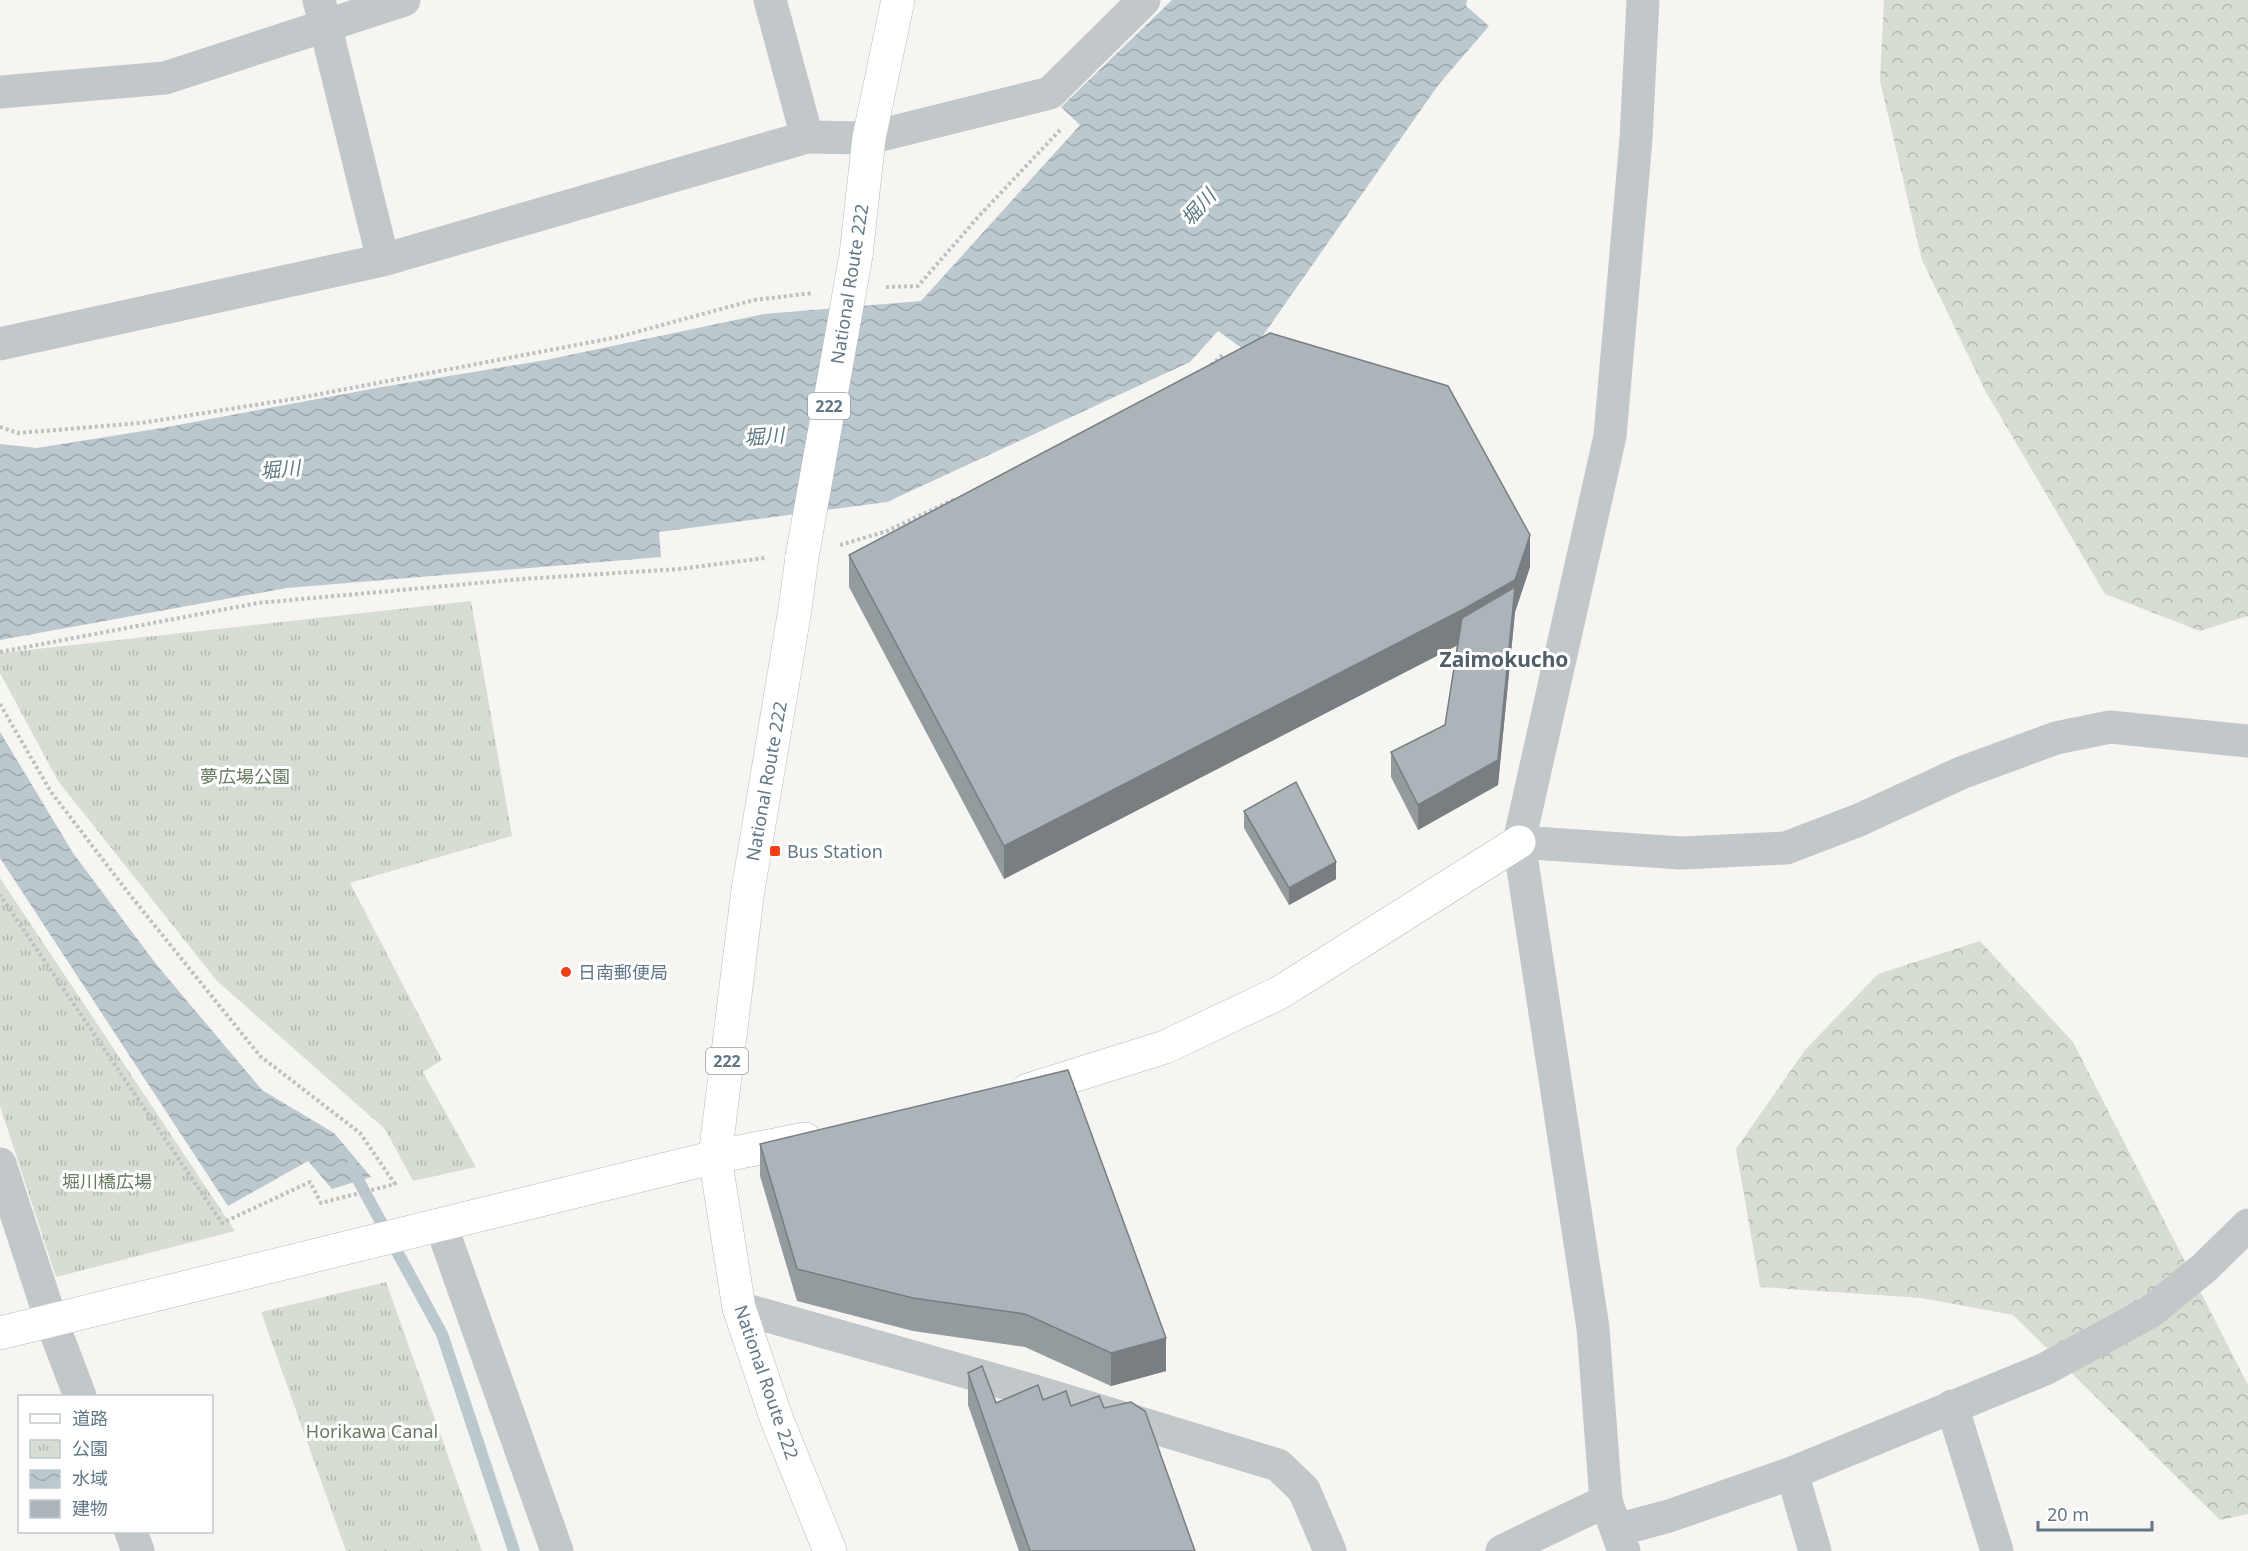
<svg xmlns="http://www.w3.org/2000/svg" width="2248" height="1551" font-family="'Noto Sans','Noto Sans JP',sans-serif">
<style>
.forest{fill:url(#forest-crowns)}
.park{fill:url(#park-tufts)}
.water{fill:url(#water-waves)}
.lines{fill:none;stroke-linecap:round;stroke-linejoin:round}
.stream{stroke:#bbc8cd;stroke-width:12}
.secondary-casing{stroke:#b4babe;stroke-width:34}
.highway-casing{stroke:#b6babd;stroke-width:34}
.path{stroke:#bec0c2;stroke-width:4;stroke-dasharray:3 3;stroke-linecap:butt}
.street{stroke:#c2c7ca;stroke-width:33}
.secondary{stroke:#fff;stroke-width:33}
.highway{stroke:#fff;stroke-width:33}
.highway-bridge-casing{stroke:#b6babd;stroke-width:34;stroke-linecap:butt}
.highway-bridge{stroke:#fff;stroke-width:33}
.wall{fill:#939b9f}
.shaded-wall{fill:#787e82}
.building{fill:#abb4b9;stroke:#787e82;stroke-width:1.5}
.poi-dot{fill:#ef4017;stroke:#fff;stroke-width:2}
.labels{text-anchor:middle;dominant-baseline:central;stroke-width:6;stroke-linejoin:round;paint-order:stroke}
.shield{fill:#fff;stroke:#91a0aa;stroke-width:1.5}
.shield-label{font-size:16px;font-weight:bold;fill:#627785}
.street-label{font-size:18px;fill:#627785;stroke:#fff}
.park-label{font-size:18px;fill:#687b61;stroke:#fff}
.poi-label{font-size:18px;fill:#627785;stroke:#fff;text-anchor:start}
.water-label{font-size:20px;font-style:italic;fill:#5e7a82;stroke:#fff}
.quarter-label{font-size:21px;font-weight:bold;fill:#515f69;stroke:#fff}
</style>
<defs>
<pattern id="forest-crowns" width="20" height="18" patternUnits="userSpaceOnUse" patternTransform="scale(1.5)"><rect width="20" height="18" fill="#d7ddd2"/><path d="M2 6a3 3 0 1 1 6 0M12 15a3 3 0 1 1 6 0" fill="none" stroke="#b2b8b0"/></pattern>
<pattern id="park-tufts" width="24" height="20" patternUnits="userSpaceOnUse" patternTransform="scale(1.5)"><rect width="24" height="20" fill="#d7ddd2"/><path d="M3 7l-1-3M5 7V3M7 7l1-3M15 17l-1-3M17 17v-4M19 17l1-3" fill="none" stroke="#b2b8b0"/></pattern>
<pattern id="water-waves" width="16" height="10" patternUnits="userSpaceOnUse" patternTransform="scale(1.5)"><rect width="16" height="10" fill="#bbc8cd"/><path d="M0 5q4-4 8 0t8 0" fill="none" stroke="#9ba7ac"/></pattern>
</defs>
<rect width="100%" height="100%" fill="#f6f5f1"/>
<path class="forest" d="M1884,0H2248V616L2200,631L2105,594L1986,392L1922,260L1880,81Z
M1980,941L2073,1042L2248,1385V1514L2220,1520L2013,1315L1921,1298L1760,1287L1736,1149L1805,1050L1878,974Z"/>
<path class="park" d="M471,601L512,836L350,883L442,1060L423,1072L476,1167L413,1181L385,1129L217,981L58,781L0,673V653Z
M0,878L235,1231L56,1277L0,1106Z
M386,1282L482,1551H346L261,1312Z"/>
<path class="water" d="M1172,0H1467L1466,6L1489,26L1439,84L1250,354L1218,331L1190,362L887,502L659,532L661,557L287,588L0,640V444L37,448L162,428L382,387L546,360L764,314L921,301L1080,125L1061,107Z
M0,732L73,853L156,964L262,1090L334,1133L371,1177L332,1189L308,1161L228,1206L0,858Z"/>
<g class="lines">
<path class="stream" d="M351,1167L442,1334L514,1551"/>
<defs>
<path id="secondary" d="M1028,1090L1165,1047L1279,993L1519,842
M0,1333L715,1157L805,1139"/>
<path id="highway" d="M856,255L869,138L898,0
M802,557L795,609L748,890L715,1157L739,1308L777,1420L830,1551"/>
</defs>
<use href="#secondary" class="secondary-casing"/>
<use href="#highway" class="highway-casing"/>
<path class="path" d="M886,287L918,286L979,216L1061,129
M1211,365L1224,354
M0,427L18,433L141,423L299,398L618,337L754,300L813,293
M840,545L887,531L955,499
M0,652L258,603L522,579L679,569L765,558
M0,704L51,792L130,895L260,1056L360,1133L395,1184L321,1203L310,1182L222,1223L0,895"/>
<path class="street" d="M319,0L383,260
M770,0L807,137
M0,92L165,78L404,0
M0,344L383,260L807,137L869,138L1050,93L1144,0
M1519,842L1681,853L1786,848L1859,820L1961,773L2056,738L2110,727L2248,741
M0,1164L51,1320L80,1396
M441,1225L557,1551
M739,1308L1034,1391L1278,1465L1304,1490L1330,1551
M1952,1406L1997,1551
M1792,1473L1815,1551
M1617,1530L1669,1516L1792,1473L2045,1369L2150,1312L2204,1268L2248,1225
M131,1532L138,1551
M1502,1551L1606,1501
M1624,1551L1606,1501L1593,1328L1519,842L1610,436L1636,139L1643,0"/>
<use href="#secondary" class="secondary"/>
<use href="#highway" class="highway"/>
<defs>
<path id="highway-bridge" d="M802,557L856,255"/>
</defs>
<use href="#highway-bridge" class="highway-bridge-casing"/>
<use href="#highway-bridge" class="highway-bridge"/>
</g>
<path class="wall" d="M849,555L1530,567L1515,612L1498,785L1418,830L1391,777V752L1445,725L1457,645L1004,879L849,587Z
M1244,811L1336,879L1289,905L1244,828Z
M760,1144L1166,1371L1111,1386L1025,1347L913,1331L797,1301L760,1176Z
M968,1373L996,1403L1043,1400L1071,1406L1104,1408L1195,1551H1019L968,1405Z"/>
<path class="shaded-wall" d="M1530,535V567L1515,612L1498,785L1418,830V805L1498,760L1462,643L1004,879V846Z
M1336,862V879L1289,905V888Z
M1166,1338V1371L1111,1386V1353Z"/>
<path class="building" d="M1270,333L1448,386L1530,535L1515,580L1462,610L1004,846L849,555Z
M1515,587L1498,760L1418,805L1391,752L1445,725L1462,618Z
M1296,782L1336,862L1289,888L1244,811Z
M1068,1070L1166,1338L1111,1353L1025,1314L913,1298L797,1269L760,1144Z
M982,1366L996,1403L1038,1385L1043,1400L1066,1391L1071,1406L1099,1396L1104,1408L1131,1402L1145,1411L1195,1551H1030L968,1373Z"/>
<g class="poi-dot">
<rect x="769" y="845" width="12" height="12" rx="3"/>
<circle cx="566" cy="972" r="6"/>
</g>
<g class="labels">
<g class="shield">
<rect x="808" y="393" width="42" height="26" rx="4.5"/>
<rect x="706" y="1048" width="42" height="26" rx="4.5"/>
</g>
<g class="shield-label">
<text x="829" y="406">222</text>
<text x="727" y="1061">222</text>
</g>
<g class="street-label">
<text transform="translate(849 284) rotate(-81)">National Route 222</text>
<text transform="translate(766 781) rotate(-80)">National Route 222</text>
<text transform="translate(767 1382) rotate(71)">National Route 222</text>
</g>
<g class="park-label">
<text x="245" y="776">夢広場公園</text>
<text x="107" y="1181">堀川橋広場</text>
<text x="372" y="1431">Horikawa Canal</text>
</g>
<g class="poi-label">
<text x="787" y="851">Bus Station</text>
<text x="578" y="972">日南郵便局</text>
</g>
<g class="water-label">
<text transform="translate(1198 207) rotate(-48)">堀川</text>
<text transform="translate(764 436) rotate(-4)">堀川</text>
<text transform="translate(280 469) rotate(-5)">堀川</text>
</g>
<g class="quarter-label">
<text x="1504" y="659">Zaimokucho</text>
</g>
</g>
<rect x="18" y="1395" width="195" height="138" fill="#ffffff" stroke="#c0c9ce" stroke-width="1.5"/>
<rect x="30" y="1414" width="30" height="9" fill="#ffffff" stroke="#c0c9ce" stroke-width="1.5"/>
<text x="72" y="1425" font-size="18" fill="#627785">道路</text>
<rect x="30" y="1440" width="30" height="18" fill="url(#park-tufts)" stroke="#c0c9ce" stroke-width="1.5"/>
<text x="72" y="1455" font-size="18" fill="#627785">公園</text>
<rect x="30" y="1470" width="30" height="18" fill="url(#water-waves)" stroke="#c0c9ce" stroke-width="1.5"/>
<text x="72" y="1485" font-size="18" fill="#627785">水域</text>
<rect x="30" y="1500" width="30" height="18" fill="#abb4b9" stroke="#c0c9ce" stroke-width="1.5"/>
<text x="72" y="1515" font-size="18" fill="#627785">建物</text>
<path d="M2038 1521v9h114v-9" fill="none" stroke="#627785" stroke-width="3"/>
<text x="2047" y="1521" font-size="18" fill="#627785" stroke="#ffffff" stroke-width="4.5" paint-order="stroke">20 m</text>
</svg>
